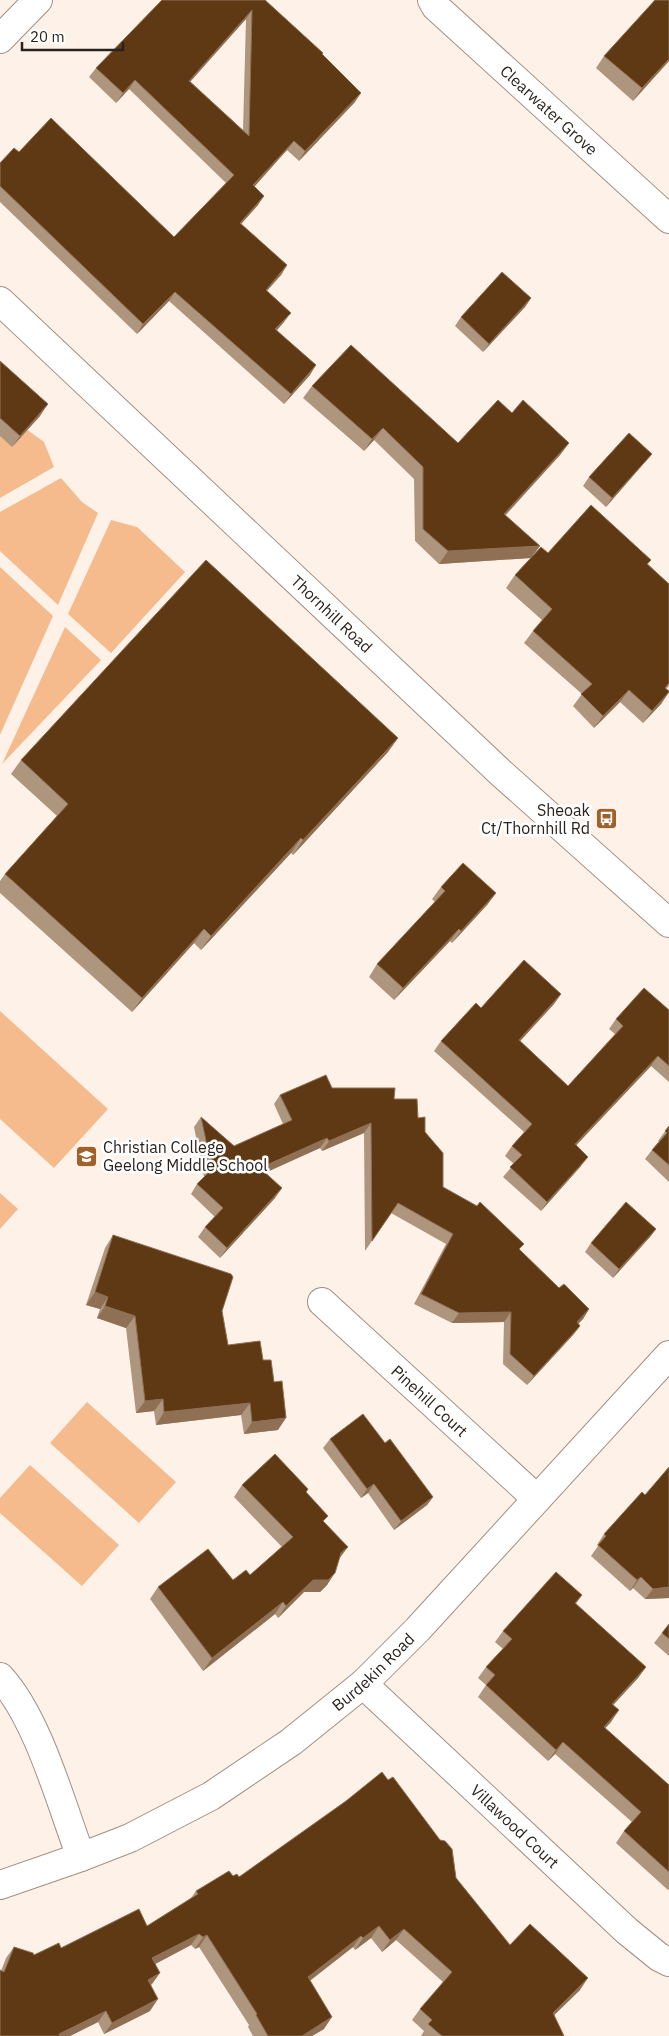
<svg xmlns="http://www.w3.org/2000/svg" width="669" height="2036" font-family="'IBM Plex Sans',sans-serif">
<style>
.green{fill:#f5bb8d}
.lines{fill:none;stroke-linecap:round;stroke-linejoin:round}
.minor-casing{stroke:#a28f81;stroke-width:30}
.minor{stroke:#fff;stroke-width:28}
.wall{fill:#ae957e;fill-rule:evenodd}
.shaded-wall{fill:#8f7054}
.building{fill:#5f3814;stroke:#8f7054;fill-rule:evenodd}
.labels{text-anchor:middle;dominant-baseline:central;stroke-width:5;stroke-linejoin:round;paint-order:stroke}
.street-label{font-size:16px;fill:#2a221d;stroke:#fff}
.poi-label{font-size:16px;fill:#2a221d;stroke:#fff;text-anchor:end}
</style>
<rect width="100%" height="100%" fill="#fef2e8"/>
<path class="green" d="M0,410L44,442L54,467L0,498Z
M61,478L82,502L98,513L58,605L0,551V512Z
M111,520L137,527L185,572L111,653L68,614Z
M0,567L53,616L0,735Z
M65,627L101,660L2,764Z
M0,1011L108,1109L54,1168L0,1119Z
M0,1193L18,1209L0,1229Z
M87,1402L176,1482L139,1523L50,1443Z
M30,1465L119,1545L82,1586L0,1513V1498Z"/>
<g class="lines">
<defs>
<g id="minor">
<path id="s1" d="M432,0L436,7L669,219"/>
<path d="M0,39L38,0"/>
<path id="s2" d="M0,301L501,773L669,923"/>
<path id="s3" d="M322,1302L537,1499"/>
<path d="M0,1677C38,1718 61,1804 81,1857"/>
<path id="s4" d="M363,1684L627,1931L659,1957L669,1962"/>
<path id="s5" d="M0,1885L81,1857L130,1838L211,1796L291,1742L363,1684L418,1629L669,1355"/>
</g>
</defs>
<use href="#minor" class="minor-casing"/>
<use href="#minor" class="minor"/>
</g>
<path class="wall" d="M265,0L322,54L355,102L299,161L287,150L254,186L258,205L241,224L287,265L281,275L266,291L284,322L277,330L310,375L284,404L169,301L137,334L0,202V163L19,152L174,237L226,183L129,89L116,103L89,77L96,68ZM246,19L243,130L190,81Z
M604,56L669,61L633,101L596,68Z
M531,298L525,307L483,352L455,326L461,317Z
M0,361L40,416L12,447L0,436Z
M312,386L458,443L512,413L569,443L560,455L505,516L533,556L548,553L651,560L648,564L669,584V686L666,689L669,692L661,704L643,723L620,702L594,728L573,706L582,694L524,643L533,631L542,620L506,588L515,575L531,558L439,564L415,541L414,479L374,440L364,451L303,398Z
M652,454L645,462L606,507L583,486L589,477Z
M398,738L388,752L293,855L291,853L201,950L194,943L132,1012L0,893V881L5,874L57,816L11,774L21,760Z
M441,887L496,893L487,905L452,943L450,941L394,1000L369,977L377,964L435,902L432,899Z
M561,994L554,1004L520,1041L568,1086L615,1034L609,1029L616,1019L669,1010V1082L651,1066L576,1145L581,1166L541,1211L503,1177L514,1164L505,1156L512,1146L524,1132L434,1051L441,1041Z
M332,1088L394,1099L418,1118L425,1132L443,1187L520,1250L559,1288L589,1309L583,1319L578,1324L580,1326L573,1335L527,1385L503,1364L504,1322L452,1323L414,1304L446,1244L391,1213L365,1251L364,1133L322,1151L320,1148L265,1172L275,1198L220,1258L198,1237L205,1227L215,1217L191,1194L197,1184L204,1177L194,1127L201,1117L234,1146L283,1124L274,1104L280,1095Z
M669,1126V1182L645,1159L659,1141H658Z
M656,1229L650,1237L613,1278L585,1252L591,1243Z
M113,1235L222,1311L228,1345L263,1360L278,1430L244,1434L241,1415L156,1425L154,1411L136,1413L126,1328L97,1318L100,1309L86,1305L105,1248Z
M330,1439L385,1443L433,1497L427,1505L394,1530L368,1493L361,1498L323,1448Z
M242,1485L308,1489L306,1492L324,1522L339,1559L327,1585L320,1592H304L278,1618L275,1614L203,1671L150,1599L158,1587L233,1580L250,1575L282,1547L234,1497Z
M604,1534L669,1598L645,1599L633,1588L630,1591L591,1556L598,1546L597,1545Z
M582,1595L576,1604L646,1667L638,1678L613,1705L611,1722L605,1728L669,1785V1889L668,1890L616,1843L624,1831L632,1822L555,1754L548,1761L478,1697L486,1685L478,1678L486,1667L503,1649L495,1642L503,1631Z
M669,1624V1656L654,1643Z
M233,1876L456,1878L510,1945L580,1990L554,2015L564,2036H421L424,2031L412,2020L420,2009L443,1982L396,1940L382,1952L371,1938L355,1950L353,1947L310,1981L324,2029L312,2036H253L248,2027L249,2025L199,1947L195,1949L191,1945L155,1964L152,1984L151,1985L150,2011L104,2034L98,2022L70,2036H0L1,1971L6,1958L14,1947L34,1955L147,1926L191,1898L196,1891Z"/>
<path class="shaded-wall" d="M252,10L246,19L183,90L189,81Z
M669,59V61L633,101L642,88Z
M135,80L129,89L116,103L123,93Z
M361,93L355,102L299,161L305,151Z
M294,141L287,150L247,195L253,185Z
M264,196L258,205L233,233L240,223Z
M287,265L281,275L259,300L266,290Z
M175,292L169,301L137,334L143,324Z
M531,298L525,307L483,352L489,344Z
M291,313L284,322L269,339L275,329Z
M316,365L310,375L284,404L291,394Z
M48,404L40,416L12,447L20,436Z
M383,428L374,440L364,451L372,439Z
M569,443L560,455L495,526L504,514Z
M652,454L645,462L606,507L612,498Z
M540,546L531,558L439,564L448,551Z
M629,690L620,702L594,728L603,716Z
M669,692L661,704L643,723L652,711Z
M398,738L388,752L293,855L303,840Z
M301,838L291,853L201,950L211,936Z
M496,893L487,905L452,943L461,931Z
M204,929L194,943L132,1012L142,998Z
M459,929L450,941L394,1000L403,988Z
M561,994L554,1004L512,1050L519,1040Z
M658,1056L651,1066L568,1154L575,1144Z
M371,1123L364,1133L322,1151L329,1141Z
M327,1138L320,1148L254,1178L260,1168Z
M588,1157L581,1166L541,1211L547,1202Z
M282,1188L275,1198L220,1258L227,1248Z
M656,1229L650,1237L613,1278L619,1269Z
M95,1292L108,1297L100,1309L86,1305Z
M105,1306L135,1316L126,1328L97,1318Z
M589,1309L583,1319L570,1332L577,1322Z
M511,1312L504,1322L452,1323L459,1313Z
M580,1326L573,1335L527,1385L534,1376Z
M163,1399L154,1411L136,1413L145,1401Z
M250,1403L241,1415L156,1425L164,1412Z
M286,1418L278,1430L244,1434L252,1422Z
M374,1484L368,1493L361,1498L367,1489Z
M433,1497L427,1505L394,1530L401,1521Z
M348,1547L339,1559L341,1553Z
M335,1573L327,1585L320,1592H304L278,1618L286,1606L313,1580Z
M641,1577L633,1588L630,1591L637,1580Z
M669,1587V1598L645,1599L653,1589Z
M283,1602L275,1614L203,1671L212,1658Z
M646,1667L638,1678L604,1715L612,1704Z
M619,1710L611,1722L596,1738L604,1727Z
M563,1742L555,1754L548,1761L556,1750Z
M379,1926L371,1938L355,1950L363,1938Z
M404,1929L396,1940L382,1952L390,1940Z
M199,1934L191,1945L144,1970L152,1958Z
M207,1935L199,1947L195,1949L203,1937Z
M361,1936L353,1947L300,1988L308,1977Z
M160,1973L152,1984L140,1991L148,1980Z
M588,1978L580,1990L545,2024L553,2013Z
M158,1999L150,2011L104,2034L112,2023Z
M106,2011L98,2022L70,2036H57L59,2034Z
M332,2017L324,2029L312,2036H302Z"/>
<path class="building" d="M162,0H265L323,53L322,54L361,93L305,151L294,141L253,185L264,196L240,223L287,265L266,290L291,313L275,329L316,365L291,394L175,292L143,324L0,186V163L14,148L19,152L51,118L174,237L234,175L135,80L123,93L96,68ZM252,10L249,136L189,81Z
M655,0H669V59L642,88L604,56Z
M502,272L531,298L489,344L461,317Z
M351,345L458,443L498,400L512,413L523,400L569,443L504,514L540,546L448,551L423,529V467L383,428L372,439L312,386Z
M0,361L48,404L20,436L0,418Z
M629,433L652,454L612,498L589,477Z
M591,505L651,560L647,564L669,584V683L665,688L669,691V692L652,711L629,690L603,716L581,694L592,684L533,631L552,609L515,575L541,547L548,553Z
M206,560L398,738L303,840L301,838L211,936L204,929L142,998L5,874L68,804L21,760Z
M463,863L496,893L461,931L459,929L403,988L377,964L445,891L441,887Z
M524,960L561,994L519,1040L568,1086L623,1026L616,1019L644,988L669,1010V1066L658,1056L575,1144L588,1157L547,1202L510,1167L522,1155L512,1146L532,1124L441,1041L476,1003L481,1008Z
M326,1075L332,1088H395L394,1099H417L418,1118L425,1117V1132L443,1153V1187L477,1206L480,1202L524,1244L519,1249L559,1288L564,1284L589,1309L577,1322L580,1326L534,1376L510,1354L511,1312L459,1313L421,1294L453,1234L398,1203L372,1241L371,1123L329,1141L327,1138L260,1168L282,1188L227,1248L205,1227L223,1208L197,1184L212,1169L201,1117L234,1146L292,1120L280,1095Z
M669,1126V1165L652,1150L667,1133L665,1131Z
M626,1202L656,1229L619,1269L591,1243Z
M113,1235L231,1274L233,1277L222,1311L228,1345L260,1341L263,1360H271L274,1382L282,1381L286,1418L252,1422L250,1403L164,1412L163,1399L145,1401L135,1316L105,1306L108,1297L95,1292Z
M363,1414L385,1443L390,1439L433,1497L401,1521L374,1484L367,1489L330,1439Z
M275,1454L308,1489L306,1492L328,1516L323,1521L348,1547L341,1553L335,1573L328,1580H313L286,1606L283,1602L212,1658L158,1587L208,1549L233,1580L246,1570L250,1575L293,1537L242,1485Z
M669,1467V1587L653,1589L641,1577L637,1580L598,1545L606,1536L604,1534L642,1492L645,1495Z
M556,1572L582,1595L575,1603L646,1667L612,1704L619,1710L604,1727L669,1785V1872L624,1831L641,1812L563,1742L556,1750L486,1685L495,1675L486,1667L512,1639L503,1631Z
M669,1624V1639L662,1633Z
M382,1772L388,1780L393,1777L440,1840L445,1841L452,1849L456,1878L510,1945L530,1924L588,1978L553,2013L564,2036H442L428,2024L432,2020L420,2009L452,1972L404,1929L390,1940L379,1926L363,1938L361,1936L308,1977L332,2017L302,2036H268L256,2015L257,2014L207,1935L203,1937L199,1934L152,1958L160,1973L148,1980L158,1999L112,2023L106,2011L59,2034L60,2036H0V1970L4,1972L14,1947L33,1953L34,1955L59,1943L61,1948L139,1909L147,1926L198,1894L196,1891L229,1871L233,1876L237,1874L239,1877L346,1801Z"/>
<defs>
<symbol id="bus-square" viewBox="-11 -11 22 22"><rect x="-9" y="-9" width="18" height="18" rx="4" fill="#a16229" stroke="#fff"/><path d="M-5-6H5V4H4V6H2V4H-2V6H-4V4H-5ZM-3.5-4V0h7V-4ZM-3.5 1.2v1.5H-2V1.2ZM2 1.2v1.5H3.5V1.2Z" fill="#fff"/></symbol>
<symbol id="school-square" viewBox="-11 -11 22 22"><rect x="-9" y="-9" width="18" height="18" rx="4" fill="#a16229" stroke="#fff"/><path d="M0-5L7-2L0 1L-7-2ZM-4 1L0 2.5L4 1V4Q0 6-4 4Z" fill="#fff"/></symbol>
</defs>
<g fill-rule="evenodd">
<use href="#bus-square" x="594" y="806" width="25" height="25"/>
<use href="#school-square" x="74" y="1144" width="25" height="25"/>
</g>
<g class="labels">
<g class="street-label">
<text stroke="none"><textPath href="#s1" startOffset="161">Clearwater Grove</textPath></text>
<text stroke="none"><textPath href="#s2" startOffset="456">Thornhill Road</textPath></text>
<text stroke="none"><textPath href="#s3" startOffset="146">Pinehill Court</textPath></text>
<text stroke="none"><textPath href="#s5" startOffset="434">Burdekin Road</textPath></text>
<text stroke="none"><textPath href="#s4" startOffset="208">Villawood Court</textPath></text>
</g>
<g class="poi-label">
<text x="590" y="810">Sheoak<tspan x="590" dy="18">Ct/Thornhill Rd</tspan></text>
<text x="103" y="1147" text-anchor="start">Christian College<tspan x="103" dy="18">Geelong Middle School</tspan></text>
</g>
</g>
<path d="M22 42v8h101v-8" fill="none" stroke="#2a221d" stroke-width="2.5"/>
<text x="30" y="42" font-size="15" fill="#2a221d" stroke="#ffffff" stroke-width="4" paint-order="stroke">20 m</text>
</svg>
